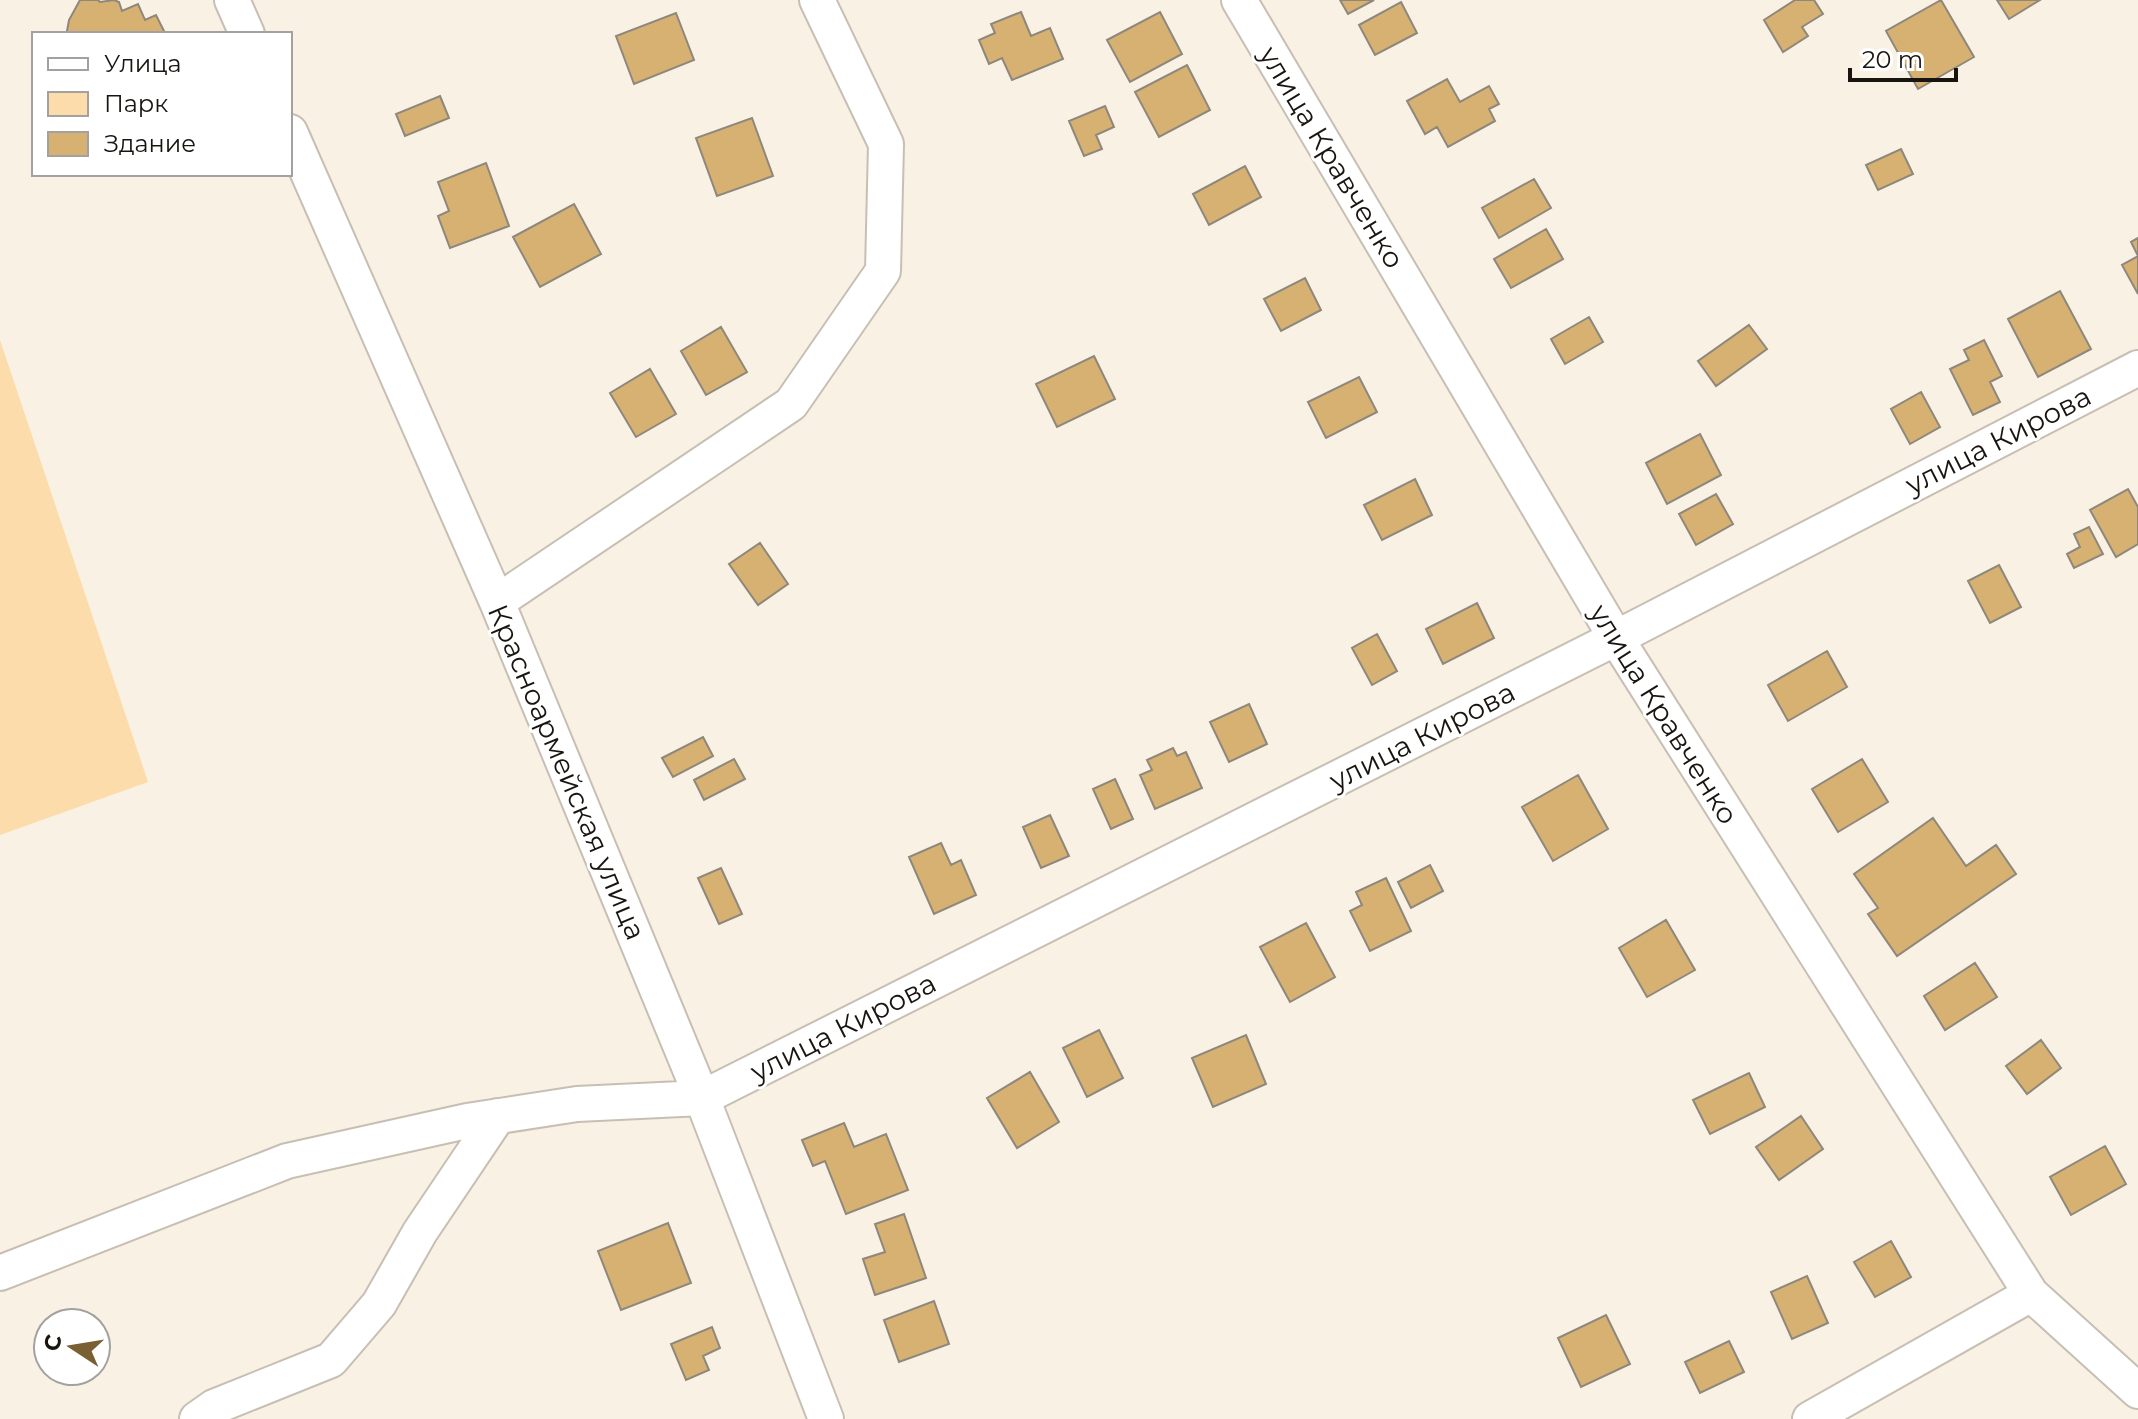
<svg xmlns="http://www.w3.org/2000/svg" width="2138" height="1419" font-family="Montserrat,sans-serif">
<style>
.green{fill:#fbdcaa}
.building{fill:#d7b172;stroke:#8e877b;stroke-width:2}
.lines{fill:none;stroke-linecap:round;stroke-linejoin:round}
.minor-casing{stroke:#c7bfb3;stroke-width:38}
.minor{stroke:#fff;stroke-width:34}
.labels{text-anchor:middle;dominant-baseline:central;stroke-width:6;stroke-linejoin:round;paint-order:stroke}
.street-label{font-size:28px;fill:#181510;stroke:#fff}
</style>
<rect width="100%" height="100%" fill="#f9f1e4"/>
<path class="green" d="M0,340L148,782L0,835Z"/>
<path class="building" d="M80,0H98L100,2L114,0L119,2L122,11L138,4L145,20L156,15L165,33L71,34L67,31L69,20Z
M1340,0H1374L1348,14Z
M1795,0H1814L1823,14L1802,27L1808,36L1783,52L1764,20Z
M1941,0L1974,57L1918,89L1886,31Z
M1997,0H2040L2009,19Z
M1401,2L1417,33L1375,55L1359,25Z
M1021,12L1031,36L1050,28L1063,59L1012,80L1002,58L989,64L979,40L995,33L991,24Z
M1160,12L1182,54L1130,82L1107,40Z
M676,13L694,60L634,84L616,36Z
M1187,65L1210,110L1159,137L1135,92Z
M1447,79L1460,102L1489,86L1499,104L1489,109L1495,121L1448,147L1437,127L1425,134L1407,101Z
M440,96L449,118L405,136L396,114Z
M1105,106L1114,127L1096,135L1102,149L1084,156L1069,121Z
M752,118L773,176L717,196L696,138Z
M1901,149L1913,174L1878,190L1866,165Z
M486,163L509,226L450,248L438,216L449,211L438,182Z
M1245,166L1261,197L1209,225L1193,194Z
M1534,179L1551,208L1499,238L1482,208Z
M574,204L601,254L540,287L513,237Z
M1546,229L1563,259L1511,288L1494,259Z
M2138,238V294L2122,265L2138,256L2131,242Z
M1305,278L1321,310L1281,331L1264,299Z
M2060,291L2091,349L2038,377L2008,319Z
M1589,317L1603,342L1565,364L1551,339Z
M1749,325L1767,349L1716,386L1698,361Z
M721,327L747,372L706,395L681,351Z
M1984,340L2002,376L1990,382L2000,402L1973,415L1950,369L1969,360L1964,350Z
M1094,356L1115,399L1057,427L1036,384Z
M650,369L676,414L636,437L610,393Z
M1359,377L1377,412L1326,438L1308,402Z
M1921,392L1940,427L1910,444L1891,409Z
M1700,434L1721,475L1667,504L1646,463Z
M1415,479L1432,515L1382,540L1364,505Z
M2128,489L2138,507V544L2116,557L2090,510Z
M1716,494L1733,524L1696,545L1679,514Z
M2089,527L2103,554L2074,568L2067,554L2080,547L2074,534Z
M760,543L788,584L758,605L729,564Z
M1999,565L2021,607L1990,623L1968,581Z
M1477,603L1494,638L1443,664L1426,629Z
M1377,634L1397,671L1372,685L1352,648Z
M1827,651L1847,687L1788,721L1768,685Z
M1249,704L1267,744L1229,762L1210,722Z
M703,737L713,756L673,777L662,758Z
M1173,748L1177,756L1186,752L1202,788L1155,809L1140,775L1152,770L1147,760Z
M734,759L745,779L704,800L694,780Z
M1862,759L1888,802L1838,832L1812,789Z
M1578,775L1608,829L1553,861L1522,807Z
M1115,779L1133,819L1111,829L1093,789Z
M1050,815L1069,856L1041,868L1023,827Z
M1933,818L1966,866L1996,845L2016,874L1897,956L1868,914L1878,908L1854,874Z
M941,843L951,865L961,860L976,895L934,914L909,857Z
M1430,865L1443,891L1411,908L1398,882Z
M721,868L742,914L719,924L698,878Z
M1386,878L1411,931L1370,951L1350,911L1362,905L1356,892Z
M1666,920L1695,970L1647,997L1619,948Z
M1306,923L1335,977L1290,1002L1260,947Z
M1975,963L1997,997L1945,1030L1924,996Z
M1099,1030L1123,1078L1087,1097L1063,1048Z
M1246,1035L1266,1084L1213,1107L1192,1058Z
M2041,1040L2061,1068L2027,1094L2006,1066Z
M1030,1072L1059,1122L1017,1148L987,1098Z
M1749,1073L1765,1107L1710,1134L1693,1100Z
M1801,1116L1823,1149L1779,1180L1756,1147Z
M844,1123L854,1147L886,1134L908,1190L846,1214L825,1161L813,1166L802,1140Z
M2105,1146L2126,1184L2071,1215L2050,1177Z
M904,1214L926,1278L875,1295L863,1259L885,1252L875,1224Z
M668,1223L691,1283L621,1310L598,1251Z
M1891,1241L1911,1277L1875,1297L1854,1262Z
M1807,1276L1828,1323L1792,1339L1771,1292Z
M934,1301L949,1344L899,1362L884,1320Z
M1606,1315L1630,1364L1581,1387L1558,1338Z
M712,1327L720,1348L703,1356L709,1370L686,1380L671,1344Z
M1729,1341L1744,1372L1700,1393L1685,1362Z"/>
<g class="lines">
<defs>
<path id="minor" d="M232,0L247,34
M1239,0L1616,638L2031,1294L2138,1391
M290,132L497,602L702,1098L826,1419
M497,602L791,404L883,271L886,144L817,0
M0,1273L287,1161L467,1121L577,1104L702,1098L1616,638L2138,368
M197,1419L214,1407L331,1360L379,1304L420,1232L498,1116
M1810,1419L2031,1294"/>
</defs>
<use href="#minor" class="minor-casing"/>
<use href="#minor" class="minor"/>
</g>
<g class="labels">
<g class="street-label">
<text transform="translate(1332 157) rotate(59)">улица Кравченко</text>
<text transform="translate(1998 440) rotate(-27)">улица Кирова</text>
<text transform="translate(1664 714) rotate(58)">улица Кравченко</text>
<text transform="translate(1422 736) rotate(-27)">улица Кирова</text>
<text transform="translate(567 772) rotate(67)">Красноармейская улица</text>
<text transform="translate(843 1027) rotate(-27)">улица Кирова</text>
</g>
</g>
<rect x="32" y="32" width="260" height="144" fill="#ffffff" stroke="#a3a19f" stroke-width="2"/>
<rect x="48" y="58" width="40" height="12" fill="#ffffff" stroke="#a3a19f" stroke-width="2"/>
<text x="104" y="72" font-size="24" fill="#181510">Улица</text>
<rect x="48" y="92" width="40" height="24" fill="#fbdcaa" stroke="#a3a19f" stroke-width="2"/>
<text x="104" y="112" font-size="24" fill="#181510">Парк</text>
<rect x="48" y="132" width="40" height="24" fill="#d7b172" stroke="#a3a19f" stroke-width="2"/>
<text x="104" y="152" font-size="24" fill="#181510">Здание</text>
<g transform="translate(72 1347) rotate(282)"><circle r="38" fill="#ffffff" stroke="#a3a19f" stroke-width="2"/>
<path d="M0-6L14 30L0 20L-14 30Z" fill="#795f31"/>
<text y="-12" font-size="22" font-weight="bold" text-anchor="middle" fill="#181510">С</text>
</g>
<path d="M1850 68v12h106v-12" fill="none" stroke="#181510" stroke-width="4"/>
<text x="1862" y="68" font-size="24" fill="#181510" stroke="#ffffff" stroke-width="6" paint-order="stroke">20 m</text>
</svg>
